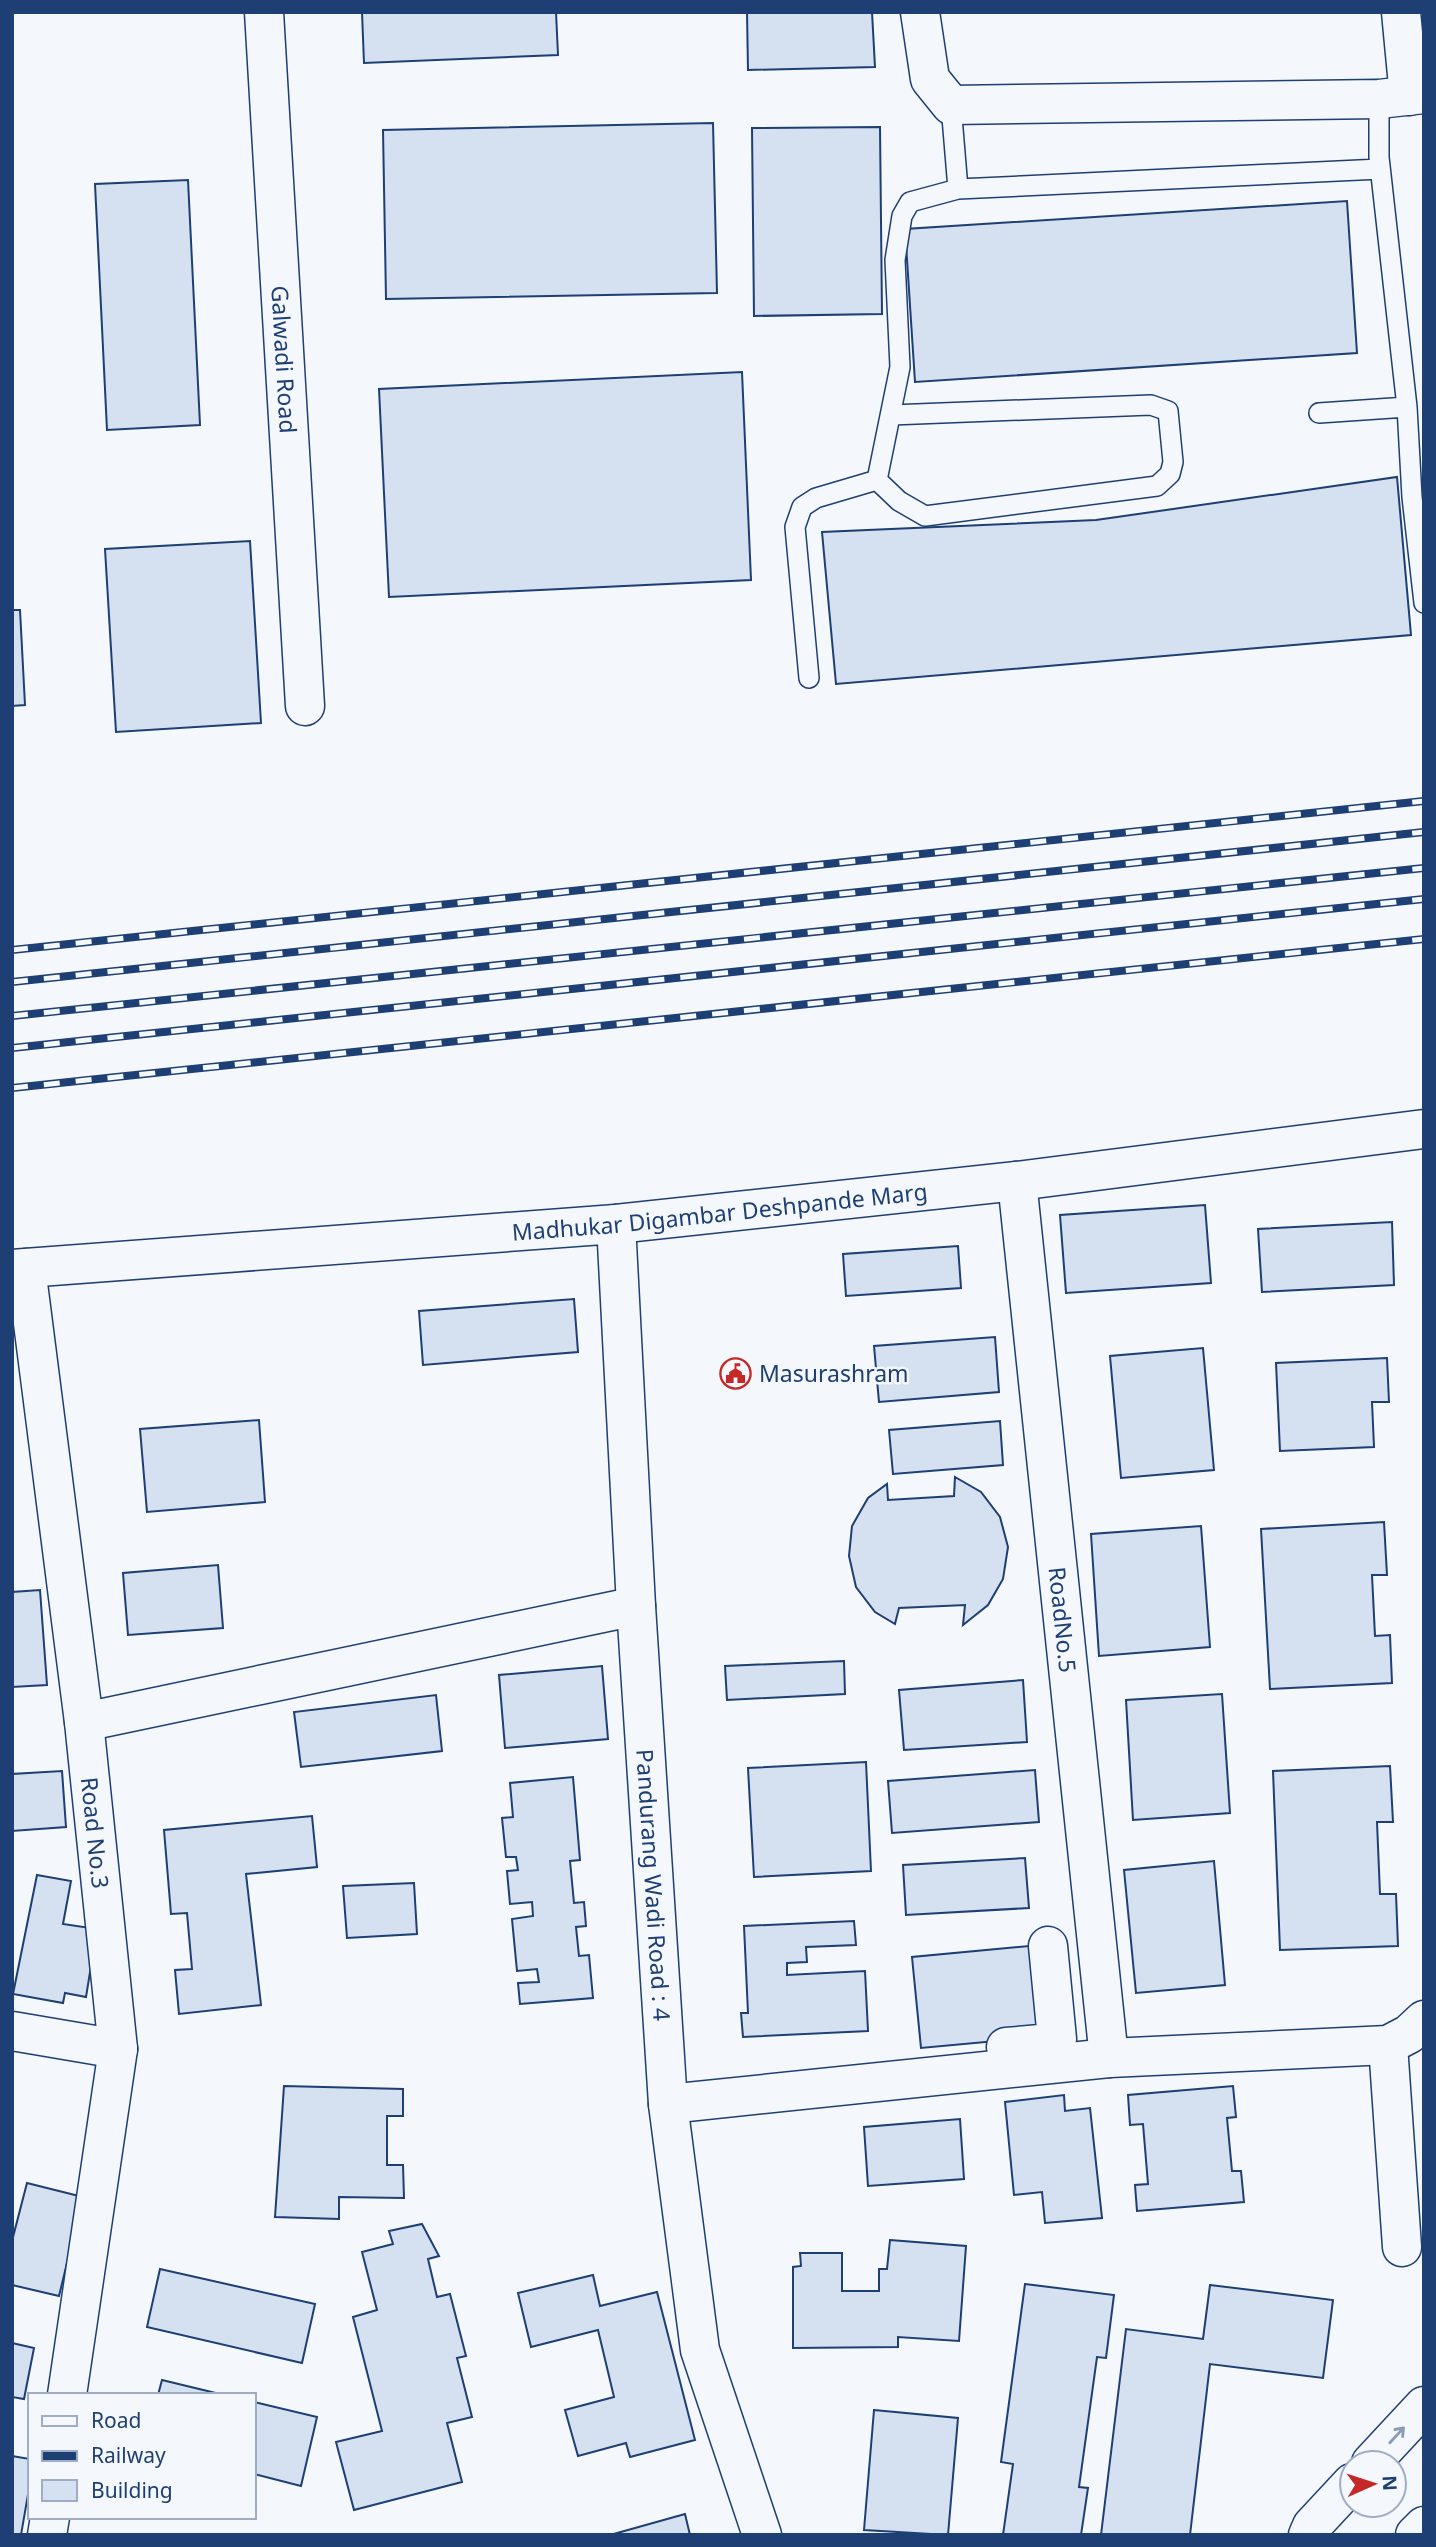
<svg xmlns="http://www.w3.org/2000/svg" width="1436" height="2547" font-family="'Noto Sans',sans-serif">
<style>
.building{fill:#d5e0f0;stroke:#1d3f73;stroke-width:2}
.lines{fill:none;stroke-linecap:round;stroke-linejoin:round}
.service-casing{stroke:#1d3f73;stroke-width:22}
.minor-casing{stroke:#1d3f73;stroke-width:41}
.tertiary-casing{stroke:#1d3f73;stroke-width:41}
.secondary-casing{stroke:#1d3f73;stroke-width:41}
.service{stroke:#f4f7fb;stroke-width:19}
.minor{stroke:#f4f7fb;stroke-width:38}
.tertiary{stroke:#f4f7fb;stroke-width:38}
.secondary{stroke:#f4f7fb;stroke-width:38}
.rail-casing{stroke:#1d3f73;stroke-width:8}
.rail{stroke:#f4f7fb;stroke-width:5;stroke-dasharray:16;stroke-linecap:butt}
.oneway{stroke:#889bb7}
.labels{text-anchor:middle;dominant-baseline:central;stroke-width:5;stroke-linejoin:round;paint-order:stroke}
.street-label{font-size:23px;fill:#1d3f73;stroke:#f4f7fb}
.poi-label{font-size:23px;fill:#1d3f73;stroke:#f4f7fb;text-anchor:start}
</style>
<rect width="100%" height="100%" fill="#f4f7fb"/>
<path class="building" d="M362,12H556L558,55L364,63Z
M747,12H872L875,67L748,70Z
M713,123L717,293L386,299L383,130Z
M880,127L882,314L754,316L752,128Z
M188,180L200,425L107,430L95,184Z
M1347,201L1357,353L915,382L905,229Z
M742,372L751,580L389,597L379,389Z
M1397,477L1411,635L836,684L822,532L1096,520Z
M250,541L261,723L116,732L105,549Z
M12,610H20L25,705L12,706Z
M1205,1205L1211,1283L1066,1293L1060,1215Z
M1392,1222L1394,1285L1262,1292L1258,1229Z
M958,1246L961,1288L846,1296L843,1254Z
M574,1299L578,1352L423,1365L419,1311Z
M995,1337L999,1392L879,1402L874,1346Z
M1203,1348L1214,1470L1121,1478L1110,1356Z
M1387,1358L1389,1402H1372L1374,1447L1280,1451L1276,1363Z
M259,1420L265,1502L147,1512L140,1429Z
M1000,1421L1003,1465L893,1474L889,1430Z
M955,1477L981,1492L1000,1517L1008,1547L1003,1579L988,1605L963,1625L965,1605L899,1608L895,1624L875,1612L856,1587L849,1556L852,1526L868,1498L887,1484L888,1500L954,1496Z
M1384,1522L1387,1575H1372L1375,1636L1390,1635L1392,1683L1270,1689L1261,1529Z
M1201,1526L1210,1647L1099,1656L1091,1534Z
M218,1565L223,1628L128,1635L123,1573Z
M40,1590L47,1685L12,1687V1592Z
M844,1661L845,1694L727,1700L725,1666Z
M602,1666L608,1739L505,1748L499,1675Z
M1023,1680L1027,1742L904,1750L899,1690Z
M1222,1694L1230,1813L1133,1820L1126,1700Z
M436,1695L442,1751L301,1767L294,1712Z
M866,1762L871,1871L754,1877L748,1768Z
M1390,1766L1393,1822H1377L1380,1894H1396L1398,1946L1280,1950L1273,1771Z
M1035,1770L1039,1822L892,1833L888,1781Z
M62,1771L66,1827L12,1831V1774Z
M573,1777L580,1860L570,1861L574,1903L584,1902L586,1926L576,1927L579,1956L589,1955L593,1998L520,2004L518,1983L539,1982L537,1969L517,1971L512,1919L533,1916L532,1902L510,1904L507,1871L518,1870L516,1857H506L502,1818L513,1817L510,1783Z
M312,1816L317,1867L246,1874L261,2005L179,2014L175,1970L192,1969L187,1913L171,1914L164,1830Z
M1025,1858L1029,1908L906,1915L903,1865Z
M1214,1861L1225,1985L1136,1993L1124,1870Z
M37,1875L71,1881L63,1924L97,1929L86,1997L65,1993L63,2003L13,1994Z
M414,1883L417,1934L347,1938L343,1886Z
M854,1921L856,1945L806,1947L807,1962L787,1963V1975L865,1971L868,2031L743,2037L741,2013H748L744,1926Z
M1040,1945L1049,2036L921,2048L912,1957Z
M284,2086L403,2089V2116H387V2165H403L404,2198L339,2197V2219L275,2217Z
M1233,2086L1236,2117L1227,2118L1232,2171H1241L1244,2202L1137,2211L1135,2185L1148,2184L1143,2124L1130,2125L1128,2095Z
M1064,2095L1065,2111L1090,2108L1102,2218L1045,2223L1042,2192L1014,2195L1005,2102Z
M960,2119L964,2179L868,2186L864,2127Z
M27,2183L83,2197L59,2296L12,2285V2241Z
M422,2224L439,2256L428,2259L437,2297L450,2294L466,2356L457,2358L472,2417L447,2423L462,2482L354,2510L336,2442L382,2431L353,2317L377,2310L362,2252L393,2244L389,2231Z
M890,2240L966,2246L959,2341L898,2337V2347L793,2348V2267L801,2266L800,2253H842V2291H879V2269H887Z
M160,2269L315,2304L302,2363L147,2327Z
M593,2275L600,2306L657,2292L695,2440L630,2457L626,2443L578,2456L565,2410L614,2397L598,2330L531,2347L518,2293Z
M1025,2284L1114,2295L1106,2358L1097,2357L1079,2487L1088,2488L1081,2535H1003L1013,2464L1001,2462Z
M1210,2285L1333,2300L1323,2378L1210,2364L1190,2535H1101L1126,2329L1203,2339Z
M12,2343L34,2348L24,2399L12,2397Z
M162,2380L224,2395H158Z
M162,2380L224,2395H158Z
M254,2402L317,2417L301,2486L254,2474Z
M254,2402L317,2417L301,2486L254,2474Z
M874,2410L958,2418L948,2535L864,2530Z
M12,2456L30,2459V2483L21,2535H12Z
M685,2514L690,2535H610Z"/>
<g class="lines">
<defs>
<path id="service" d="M1379,99V157L1407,407L1412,497L1424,603
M958,189L1380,169
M1319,413L1407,407
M877,480L899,501L925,516L1157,486L1170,474L1173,462L1168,411L1151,405L891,415
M809,678L795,527L802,507L816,498L877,480L900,367L895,260L902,216L910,202L958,189L951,105"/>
<g id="minor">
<path id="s1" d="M264,12L305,706"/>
<path d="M920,12L930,79L951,105L1379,99L1424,94"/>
<path d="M1401,12L1409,96"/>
<path id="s2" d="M1017,1181L1109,2058"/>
<path id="s3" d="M616,1224L636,1606L668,2104L700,2350L762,2535"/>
<path id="s4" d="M26,1268L84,1722L118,2049L67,2395"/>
<path d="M84,1722L636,1606"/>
<path d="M12,2031L118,2049"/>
<path d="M1388,2045L1402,2247"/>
<path d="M1006,2047L1052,2043L1057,2039L1048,1946"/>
<path d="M668,2104L1109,2058L1388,2045L1409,2034L1424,2020"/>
<path d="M47,2535L50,2517"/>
</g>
<g id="tertiary">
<path id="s5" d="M12,1269L616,1224L1017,1181L1424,1129"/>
</g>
<path id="secondary" d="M1371,2463L1424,2406
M1308,2535L1312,2526L1352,2483
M1415,2535L1424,2526"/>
</defs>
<use href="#service" class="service-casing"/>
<use href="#minor" class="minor-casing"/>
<use href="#tertiary" class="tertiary-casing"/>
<use href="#secondary" class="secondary-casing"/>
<use href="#service" class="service"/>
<use href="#minor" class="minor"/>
<use href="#tertiary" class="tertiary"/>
<use href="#secondary" class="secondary"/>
<defs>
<path id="rail" d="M12,950L1424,801
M12,982L1424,832
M12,1016L1424,868
M12,1048L1424,899
M12,1088L1424,939"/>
</defs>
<use href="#rail" class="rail-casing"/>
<use href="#rail" class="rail"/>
</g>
<defs><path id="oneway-shaft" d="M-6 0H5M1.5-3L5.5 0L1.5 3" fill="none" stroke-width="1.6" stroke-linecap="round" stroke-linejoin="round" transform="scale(1.75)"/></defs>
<use class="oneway" href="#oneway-shaft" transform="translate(1397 2435) rotate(-47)"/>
<defs>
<symbol id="civic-ring" viewBox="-11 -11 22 22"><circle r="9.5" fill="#f4f7fb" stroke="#c62828" stroke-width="1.5"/><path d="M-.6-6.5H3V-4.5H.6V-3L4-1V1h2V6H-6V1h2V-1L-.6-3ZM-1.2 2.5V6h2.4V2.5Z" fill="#c62828"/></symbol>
</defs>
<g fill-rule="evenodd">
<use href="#civic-ring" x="718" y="1356" width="35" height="35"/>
</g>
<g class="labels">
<g class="street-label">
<text stroke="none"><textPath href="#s1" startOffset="348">Galwadi Road</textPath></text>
<text stroke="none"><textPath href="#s5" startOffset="710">Madhukar Digambar Deshpande Marg</textPath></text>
<text stroke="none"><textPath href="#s2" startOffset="441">RoadNo.5</textPath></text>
<text stroke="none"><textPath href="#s4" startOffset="569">Road No.3</textPath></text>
<text stroke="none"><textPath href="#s3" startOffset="662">Pandurang Wadi Road : 4</textPath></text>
</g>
<g class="poi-label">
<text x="759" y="1373">Masurashram</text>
</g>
</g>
<rect width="1436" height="2547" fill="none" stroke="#1d3f73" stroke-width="28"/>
<rect x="28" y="2393" width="228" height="126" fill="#f4f7fb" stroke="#9eadc5" stroke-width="2"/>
<rect x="42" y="2416" width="35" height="10" fill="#f4f7fb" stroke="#9eadc5" stroke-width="2"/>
<text x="91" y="2428" font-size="21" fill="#1d3f73">Road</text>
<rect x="42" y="2451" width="35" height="10" fill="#1d3f73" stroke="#9eadc5" stroke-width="2"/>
<text x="91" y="2463" font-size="21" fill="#1d3f73">Railway</text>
<rect x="42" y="2480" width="35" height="21" fill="#d5e0f0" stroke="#9eadc5" stroke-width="2"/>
<text x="91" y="2498" font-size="21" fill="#1d3f73">Building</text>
<g transform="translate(1373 2484) rotate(87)"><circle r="33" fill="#f4f7fb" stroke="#9eadc5" stroke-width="2"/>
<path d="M0-5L12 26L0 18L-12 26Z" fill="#c62828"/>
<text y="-10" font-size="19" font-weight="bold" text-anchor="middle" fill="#1d3f73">N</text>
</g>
</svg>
